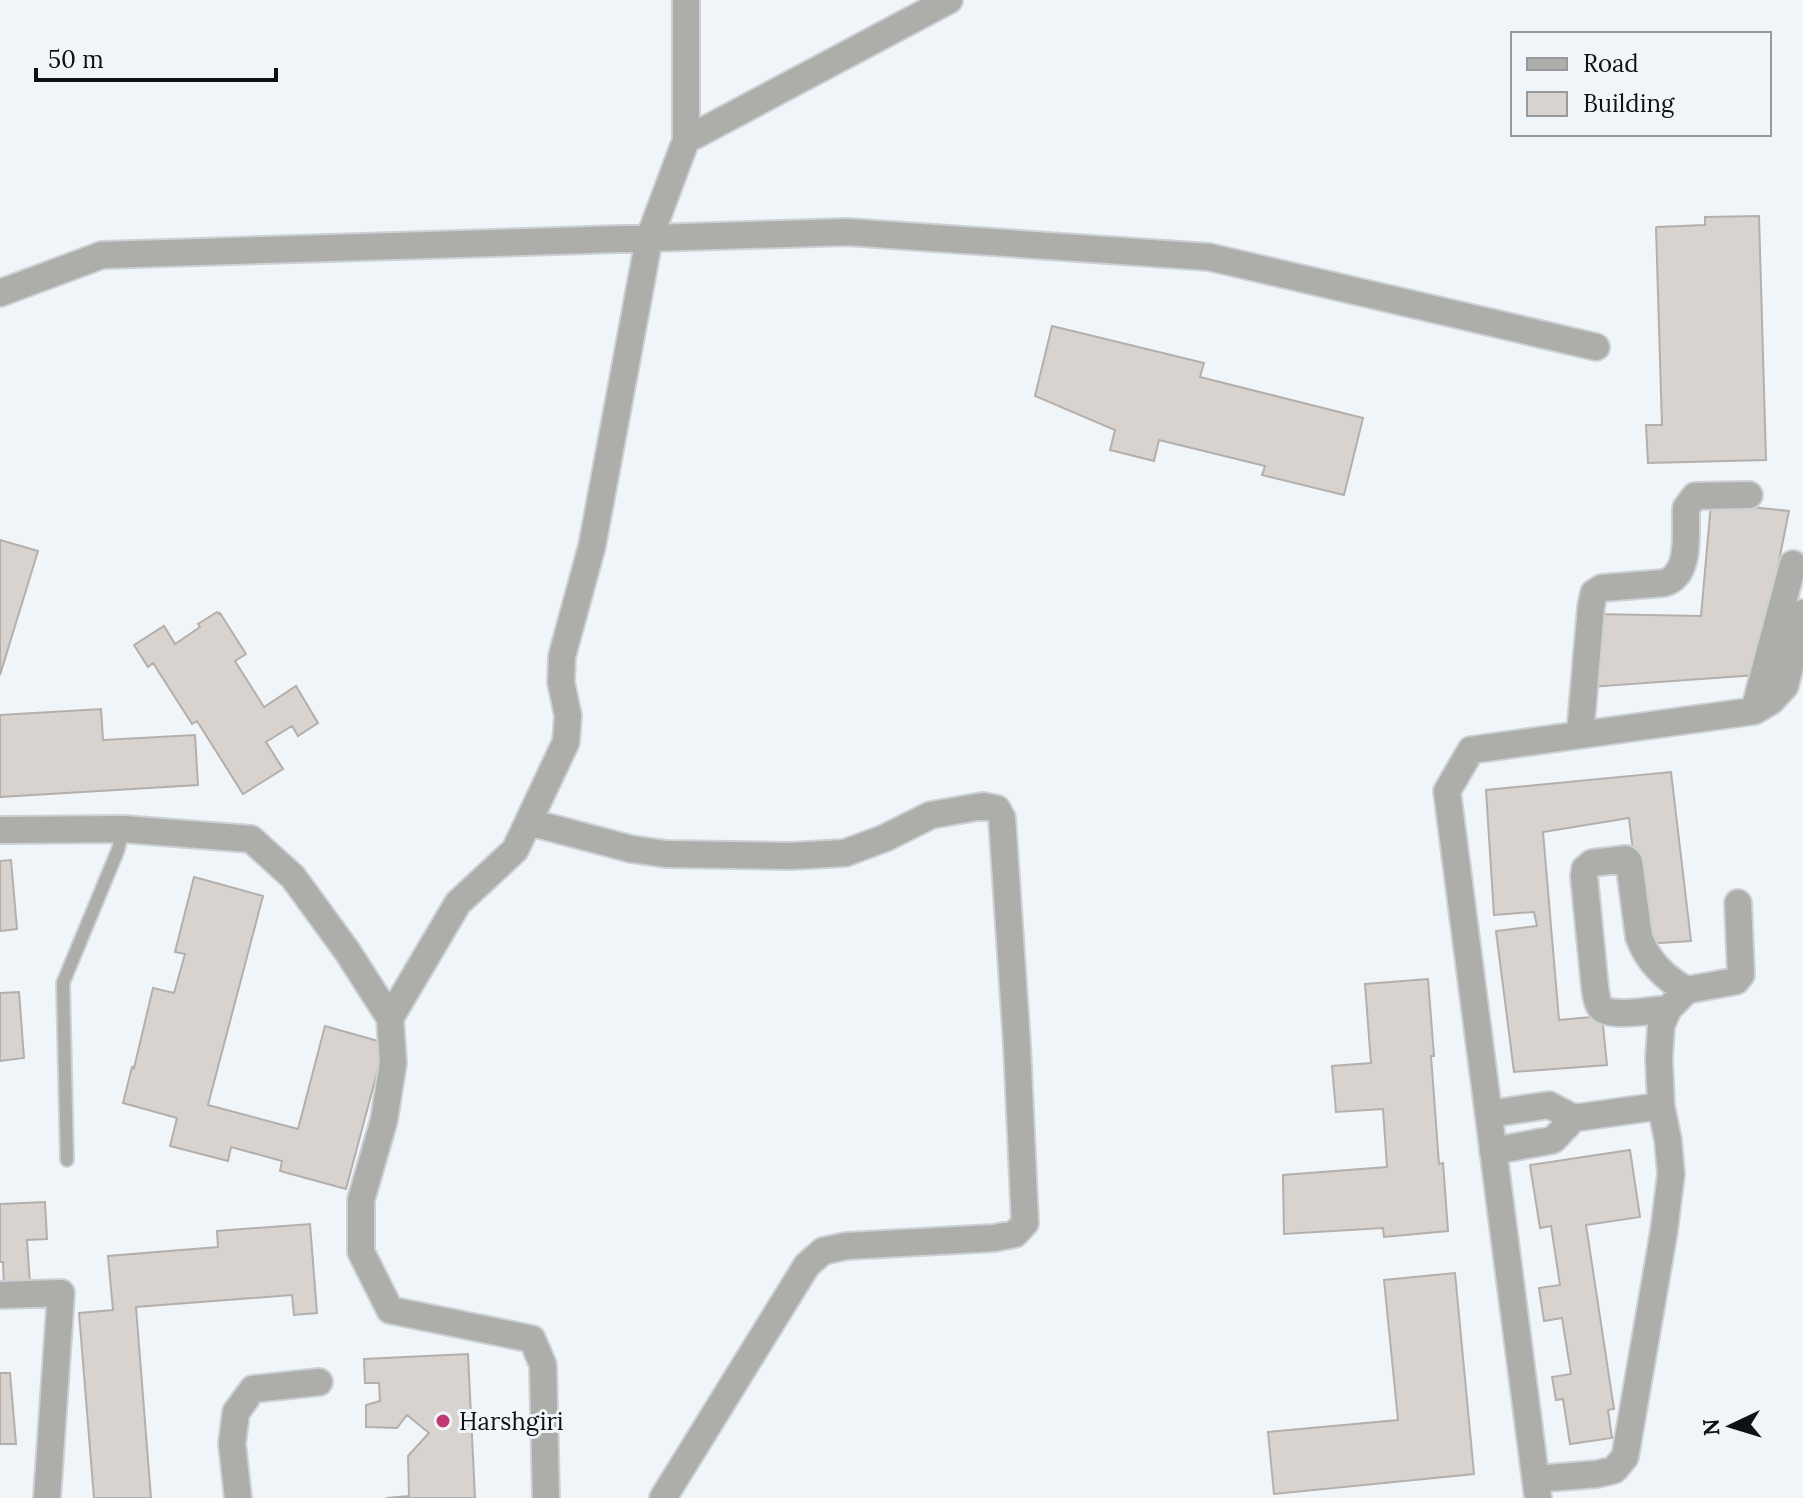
<svg xmlns="http://www.w3.org/2000/svg" width="1803" height="1498" font-family="Lora,serif">
<style>
.building{fill:#d9d3cf;stroke:#b5afab;stroke-width:2}
.lines{fill:none;stroke-linecap:round;stroke-linejoin:round}
.service-casing{stroke:#ccd1d5;stroke-width:16}
.minor-casing{stroke:#ccd1d5;stroke-width:30}
.service{stroke:#adadaa;stroke-width:12}
.minor{stroke:#adadaa;stroke-width:26}
.poi-dot{fill:#c13872;stroke:#f0f5fa;stroke-width:3}
.labels{text-anchor:middle;dominant-baseline:central;stroke-width:6;stroke-linejoin:round;paint-order:stroke}
.poi-label{font-size:24px;fill:#0f1113;stroke:#f0f5fa;text-anchor:start}
</style>
<rect width="100%" height="100%" fill="#f0f5fa"/>
<path class="building" d="M1759,216L1766,460L1648,463L1646,425H1662L1656,228L1657,227L1705,225V217Z
M1052,326L1204,363L1200,377L1363,418L1344,495L1262,475L1265,466L1159,440L1154,461L1110,450L1115,430L1035,396Z
M1711,503L1789,511L1756,675L1590,687L1594,614L1701,616Z
M0,540L38,551L0,675Z
M217,612L219,614L220,613L246,654L235,661L264,707L296,686L318,723L298,736L292,726L266,742L283,769L243,794L197,721L192,724L153,663L148,667L134,645L164,626L175,644L200,627L198,624Z
M101,709L103,740L195,735L198,785L0,797V715Z
M1671,772L1691,941L1644,944L1629,818L1543,832L1559,1020L1602,1016L1607,1065L1514,1072L1496,931L1537,926L1534,912L1494,915L1486,790Z
M11,860L17,929L0,931V861Z
M194,877L263,896L208,1105L298,1129L325,1026L385,1043L346,1189L280,1171L282,1161L231,1147L228,1161L170,1146L177,1118L123,1103L132,1067L134,1068L153,988L174,993L185,954L175,952Z
M1428,979L1434,1056H1431L1439,1164L1443,1163L1448,1231L1384,1237L1383,1228L1284,1234L1283,1175L1387,1167L1383,1109L1336,1112L1332,1066L1371,1063L1365,984Z
M19,992L24,1058L0,1061V993Z
M1630,1150L1640,1217L1586,1225L1614,1409L1608,1410L1612,1438L1570,1444L1563,1399L1556,1400L1552,1377L1571,1374L1562,1318L1544,1321L1539,1288L1560,1285L1551,1226L1540,1228L1530,1165Z
M45,1202L47,1239L27,1240L30,1284L4,1286L3,1262H0V1204Z
M310,1224L317,1313L294,1315L292,1295L136,1307L151,1498H94L79,1313L113,1310L108,1256L218,1247L217,1231Z
M1455,1273L1474,1474L1274,1494L1268,1432L1398,1420L1384,1280Z
M468,1354L475,1498H386L409,1496L408,1456L429,1433L407,1415L397,1428L366,1427V1405L380,1401L379,1383H365L364,1359Z
M0,1373H10L16,1444H0Z"/>
<g class="lines">
<defs>
<path id="service" d="M67,1160L63,983L118,850L123,829"/>
<path id="minor" d="M686,140L949,0
M0,293L102,255L847,232L1209,257L1596,347
M1754,711L1793,564
M1580,735L1591,607L1594,593L1602,588L1664,583C1692,575 1685,531 1686,508L1695,496L1749,495
M529,822L631,849L666,854L790,856L845,853L885,838L931,815L983,806L997,809L1002,818L1017,1045L1025,1223L1015,1234L994,1238L846,1246L823,1251L807,1265L663,1498
M0,830L123,829L251,839L293,877L347,951L390,1018L393,1063L384,1120L361,1200V1252L390,1310L532,1339L543,1365L546,1498
M1668,1009C1654,1010 1610,1018 1601,1008C1597,1003 1596,995 1595,988L1584,876L1585,869L1592,863L1626,859L1629,862L1639,937C1647,960 1665,979 1687,990
M390,1018L458,903L515,850L566,742L568,716L561,682L562,656L592,546L649,239L686,140V0
M1489,1114L1549,1105L1574,1118L1661,1106
M1493,1151L1553,1140L1574,1118
M0,1295L61,1293L47,1498
M1536,1479L1597,1474L1614,1470L1625,1457L1664,1231L1671,1174L1668,1140L1661,1106L1659,1058L1661,1026L1668,1009L1687,990L1736,981L1741,975L1738,903
M238,1498L232,1443L236,1412L253,1389L319,1382
M1538,1498L1447,791L1471,750L1754,711L1771,701L1785,686L1803,613"/>
</defs>
<use href="#service" class="service-casing"/>
<use href="#minor" class="minor-casing"/>
<use href="#service" class="service"/>
<use href="#minor" class="minor"/>
</g>
<circle class="poi-dot" cx="443" cy="1421" r="8"/>
<g class="labels">
<g class="poi-label">
<text x="459" y="1421">Harshgiri</text>
</g>
</g>
<rect x="1511" y="32" width="260" height="104" fill="#f0f5fa" stroke="#969a9e" stroke-width="2"/>
<rect x="1527" y="58" width="40" height="12" fill="#adadaa" stroke="#969a9e" stroke-width="2"/>
<text x="1583" y="72" font-size="24" fill="#0f1113">Road</text>
<rect x="1527" y="92" width="40" height="24" fill="#d9d3cf" stroke="#969a9e" stroke-width="2"/>
<text x="1583" y="112" font-size="24" fill="#0f1113">Building</text>
<g transform="translate(1731 1426) rotate(266)" stroke="#f0f5fa" stroke-width="6" paint-order="stroke">
<path d="M0-6L14 30L0 20L-14 30Z" fill="#0f1113"/>
<text y="-12" font-size="22" font-weight="bold" text-anchor="middle" fill="#0f1113">N</text>
</g>
<path d="M36 68v12h240v-12" fill="none" stroke="#0f1113" stroke-width="4"/>
<text x="48" y="68" font-size="24" fill="#0f1113" stroke="#f0f5fa" stroke-width="6" paint-order="stroke">50 m</text>
</svg>
